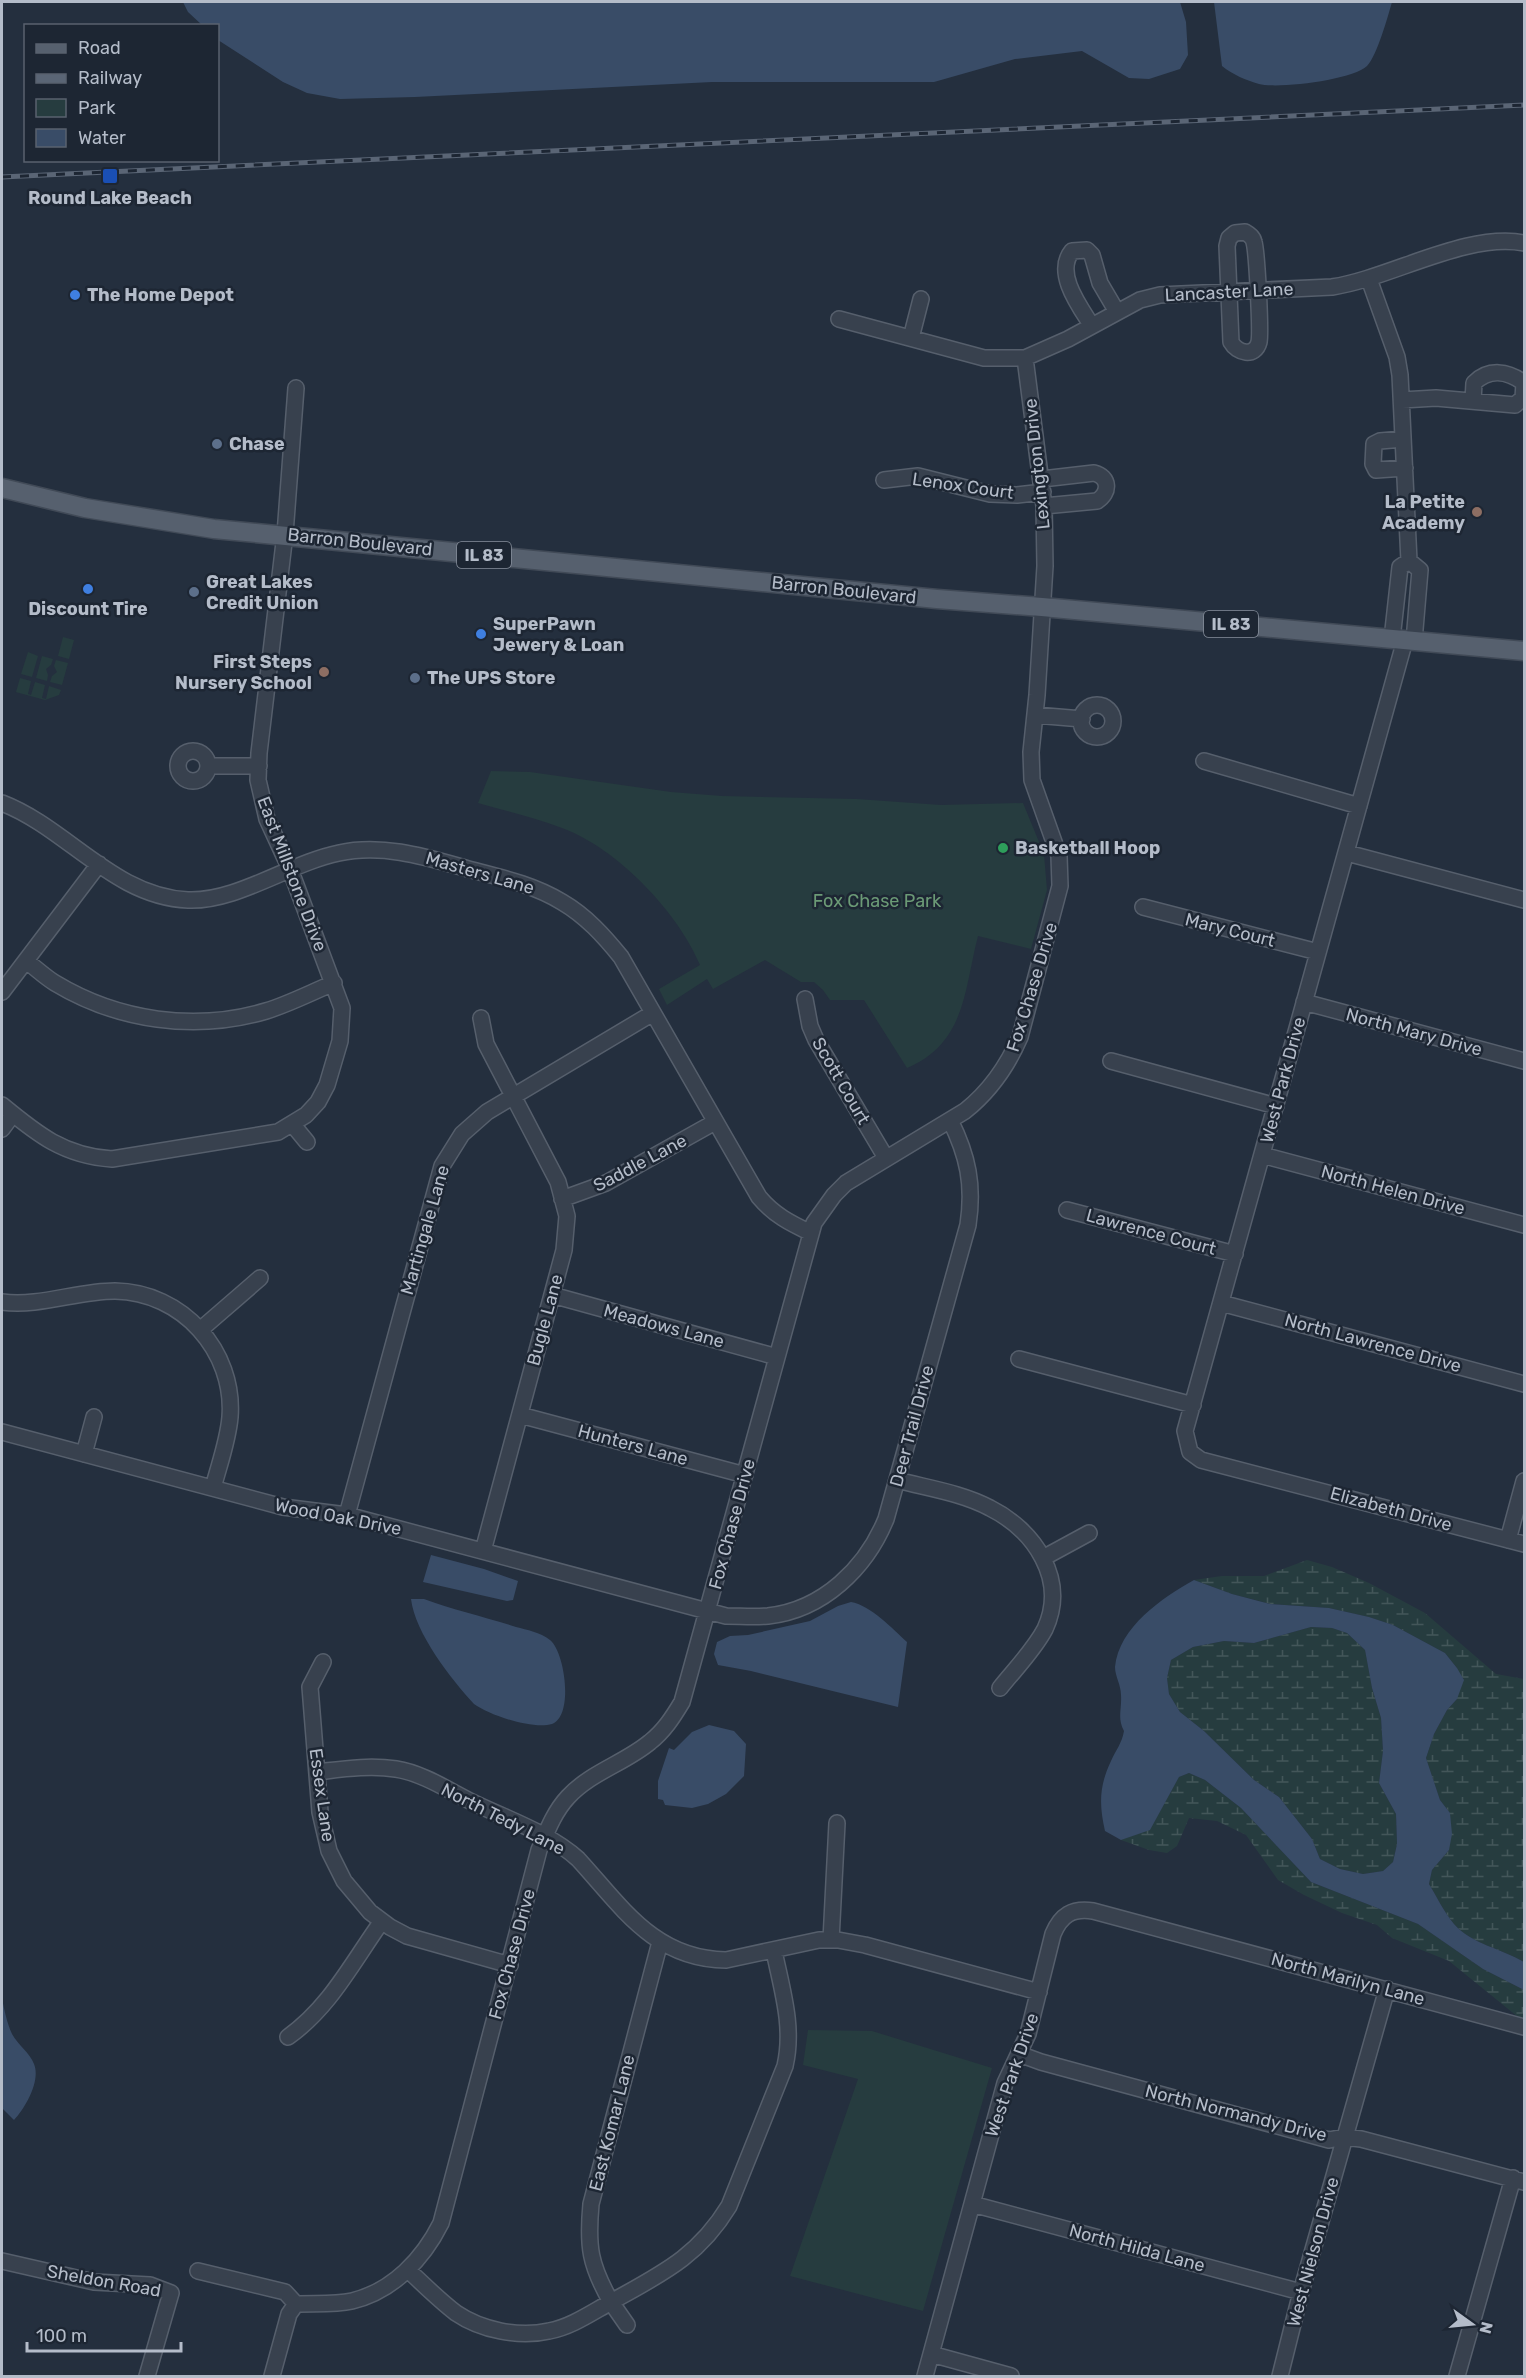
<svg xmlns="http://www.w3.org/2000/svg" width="1526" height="2378" font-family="Rubik,sans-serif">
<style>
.green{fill:#263c3f}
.wetland{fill:url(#wetland-marsh)}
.water{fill:#394c67;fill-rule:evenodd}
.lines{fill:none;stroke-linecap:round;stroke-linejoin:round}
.minor-casing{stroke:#565f6c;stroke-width:18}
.major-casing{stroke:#414a57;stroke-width:21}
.minor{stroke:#38414e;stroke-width:15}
.major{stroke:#56606e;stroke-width:18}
.rail-casing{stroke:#5a6575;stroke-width:5}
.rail{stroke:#1d2633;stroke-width:3;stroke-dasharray:9;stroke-linecap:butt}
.transit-dot{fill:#1a4fb4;stroke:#1d2633;stroke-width:2}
.shop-dot{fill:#3f7fe0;stroke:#1d2633;stroke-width:2}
.service-dot{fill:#5c6f8a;stroke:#1d2633;stroke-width:2}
.education-dot{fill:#8d6e63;stroke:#1d2633;stroke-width:2}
.leisure-dot{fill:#2e9e5b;stroke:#1d2633;stroke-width:2}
.labels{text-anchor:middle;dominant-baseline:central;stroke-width:5;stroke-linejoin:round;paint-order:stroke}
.shield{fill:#1d2633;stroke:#878f9c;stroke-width:1.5}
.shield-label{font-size:16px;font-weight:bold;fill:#b4bcc9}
.poi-label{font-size:18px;font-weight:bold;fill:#b4bcc9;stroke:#1d2633;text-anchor:start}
.street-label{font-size:18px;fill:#b4bcc9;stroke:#1d2633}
.park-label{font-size:18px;fill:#6b9a76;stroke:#1d2633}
</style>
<defs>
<pattern id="wetland-marsh" width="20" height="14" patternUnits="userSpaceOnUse" patternTransform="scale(1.5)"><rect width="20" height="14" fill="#263c3f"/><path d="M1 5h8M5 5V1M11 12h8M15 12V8" fill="none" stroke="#435659"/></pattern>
</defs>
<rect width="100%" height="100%" fill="#242f3e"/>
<path class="green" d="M63,637L74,640L69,659L58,656Z
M28,652L38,656L32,677L21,674Z
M42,656L53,659L51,665L46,669L48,675L47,681L36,678Z
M56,660L68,663L62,685L50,682L52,676L57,672L54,666Z
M20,678L31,681L28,694L31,695L35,682L45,685L42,698L46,699L49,686L61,690L59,695L45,700L12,691L16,692Z
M491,771L530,772L671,792L722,796L857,799L941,805L1023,803L1044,854L1047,890L1031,949L978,936C964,990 966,1043 907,1068L864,1000H830L823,990L814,982H801L765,960L713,989L707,979L667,1005L659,989L700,965C678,912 617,848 562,828C535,818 506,811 478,803Z
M808,2030L872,2031L992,2068L923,2311L790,2276L858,2079L803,2065Z"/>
<path class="wetland" d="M1307,1560L1332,1567L1369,1583L1425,1613L1496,1674L1524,1679V1962C1503,1949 1471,1944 1454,1924C1444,1912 1437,1897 1429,1884L1432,1870L1449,1850L1450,1813L1440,1800L1426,1758L1434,1734L1447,1710L1457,1699V1668L1445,1653L1393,1625L1369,1617L1329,1608L1271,1604L1232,1594L1194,1580L1222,1576H1264Z
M1311,1627L1332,1628L1347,1633L1365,1650L1372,1688L1381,1718L1383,1751L1379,1783L1396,1814L1397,1844L1393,1862L1383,1871L1363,1874L1340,1869L1320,1859L1312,1839L1279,1797L1254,1780L1204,1731L1180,1712L1169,1694L1167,1678L1171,1660L1193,1647L1224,1641L1254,1643Z
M1189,1773L1205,1780L1241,1808L1311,1882L1418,1924L1483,1969L1524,1990V2019L1518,2017L1449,1961L1392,1938L1377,1925L1342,1913L1304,1895L1278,1880L1246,1835L1217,1821L1189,1818L1177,1846L1167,1853L1149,1850L1121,1840L1150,1829L1179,1777Z"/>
<path class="water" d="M183,2H1180L1186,22L1188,55L1180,69L1149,79L1129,78L1082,51L1015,59L934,82H712L415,97L340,99L307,93L283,82L218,40V26L202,25L188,12Z
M1214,2H1392C1388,16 1377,56 1367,66C1353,80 1278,89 1259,84C1246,80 1233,75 1222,66Z
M431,1555L484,1569L518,1581L513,1600L507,1601L423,1582Z
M1194,1580L1232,1594L1270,1604L1329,1608L1369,1617L1393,1625L1445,1653L1457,1668L1464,1680L1457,1699L1447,1710L1434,1734L1426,1758L1440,1800L1450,1813L1452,1834L1449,1850L1432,1870L1429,1884C1437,1897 1444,1912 1454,1924C1471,1944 1503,1949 1524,1962V1990L1483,1969L1418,1924L1311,1882L1241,1808L1205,1780L1189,1773L1179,1777L1150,1830L1121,1840L1105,1831C1099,1805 1099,1786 1111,1761C1116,1750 1122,1743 1124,1731C1117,1718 1122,1709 1121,1695C1121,1685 1115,1676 1115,1667C1119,1627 1162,1598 1194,1580ZM1311,1627L1332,1628L1347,1633L1365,1650L1372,1688L1381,1718L1383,1751L1379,1783L1396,1814L1397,1844L1393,1862L1383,1871L1363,1874L1340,1869L1320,1859L1312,1839L1279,1797L1254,1780L1204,1731L1180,1712L1169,1694L1167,1678L1171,1660L1193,1647L1224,1641L1254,1643Z
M411,1599H424C454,1610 485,1617 516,1627C527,1630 540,1632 550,1640C565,1652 574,1716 552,1724C533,1730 489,1715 474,1704C451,1679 415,1633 411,1599Z
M851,1602C870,1605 893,1629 907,1642L898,1707L751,1671L718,1665L714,1654L717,1642L730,1636L748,1635L810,1621L838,1606Z
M709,1725L734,1731L746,1744L744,1776L726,1794L708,1804L692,1808L665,1805L663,1800L658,1799V1781L669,1748L674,1750L692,1732Z
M2,1998C4,2009 7,2023 12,2034C18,2045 30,2053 34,2064C41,2081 25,2108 14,2120L2,2108Z"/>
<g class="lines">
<defs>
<path id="minor" d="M1245,232C1250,235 1253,237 1254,242C1257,253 1261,332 1259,342C1255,358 1237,353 1231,342L1227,246L1229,238L1235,233Z
M1369,279L1397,357L1400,375L1409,561
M839,319L984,358H1025L1068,339L1140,300L1160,295L1332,287C1391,278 1466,232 1524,243
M1092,326C1080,307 1054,273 1072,251L1087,250L1092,255L1100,283L1117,312
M911,338L921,299
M1402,400L1436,398L1515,405L1523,398L1524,383C1508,371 1489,368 1474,383L1473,401
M1403,439L1380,441L1374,444L1373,464L1376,470L1405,468
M1042,479L1094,473C1110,477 1110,493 1097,501L1044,506
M884,480L918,476L990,494L1017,495L1043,492
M1392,639L1400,567L1409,561L1420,570L1414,641
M1405,640L1185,1431L1190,1452L1201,1460L1524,1544
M1081 721a16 16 0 1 1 32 0a16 16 0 1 1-32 0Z
M1035,715L1082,719
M178 766a15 15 0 1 1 30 0a15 15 0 1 1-30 0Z
M1204,761L1359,806
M208,766H259
M2,803C67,828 114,897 188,900C237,902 290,863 339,853C384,843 429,858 472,870C503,878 534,885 562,902C586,916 604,936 621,957L759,1197C774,1215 790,1223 811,1233
M1347,853L1524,900
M1143,907L1318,952
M26,961C36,968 45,977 55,983C118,1021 195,1032 266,1011C289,1004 312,992 334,983
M2,992L99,864
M805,999L810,1026L816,1040L886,1158
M1304,1002L1524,1061
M481,1018L486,1044L558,1182L567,1216L564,1250L483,1551
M1111,1061L1276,1106
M2,1105C37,1134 64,1156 112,1159L278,1132L306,1115L318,1102L327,1085L340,1041L342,1008L290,869L267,819L258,780L259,753L285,534L296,388
M293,1125L307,1142
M2,1129L13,1114
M1262,1155L1524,1225
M562,1199L606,1183L715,1122
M1067,1210L1235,1254
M552,1295L777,1357
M2,1302C40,1307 77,1291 115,1291C182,1292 235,1351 230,1417C228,1441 219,1465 213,1488
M1221,1303L1524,1384
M200,1330L260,1278
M1019,1359L1193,1405
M520,1415L745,1475
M2,1432L283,1507L347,1515L726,1616C740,1616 754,1617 768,1616C823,1610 866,1568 886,1519L968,1225C974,1185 968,1156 950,1120
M84,1454L94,1417
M897,1480C927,1488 962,1493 990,1508C1034,1530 1068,1579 1045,1629C1034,1650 1015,1669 1000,1688
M347,1515L442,1166L462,1134L487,1112L653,1013
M1508,1540L1524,1481
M1043,1558L1089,1533
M323,1662L310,1687L320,1812L329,1851L344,1881L370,1912L390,1927L407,1936L510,1965
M317,1772C343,1769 369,1765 396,1769C422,1773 448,1790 472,1802C507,1819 549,1833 578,1859C622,1907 654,1959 726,1960L819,1940H838L865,1945L1039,1992
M831,1940L837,1823
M660,1942L591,2204C587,2247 590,2265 611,2302C661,2274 698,2257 729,2206L785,2066C794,2027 782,1990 774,1951
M288,2037C330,2007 352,1963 382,1921
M1019,2054L1041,2062L1329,2140L1344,2137L1361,2139L1524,2182
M972,2204L1301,2292
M2,2261L94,2282L150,2285L171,2293L147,2376
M408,2270C423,2284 439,2300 456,2313C481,2330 519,2338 549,2331C571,2327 591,2313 611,2302L627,2325
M198,2271L285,2292L296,2304
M931,2354L1011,2376
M272,2376L289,2314L296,2304C314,2303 334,2305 352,2301C393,2291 423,2259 441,2223L539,1850C547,1831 554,1812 568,1797C591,1772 625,1763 650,1742C664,1731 673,1717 682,1702L814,1223L834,1195L846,1183L965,1111C990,1091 1007,1067 1020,1037L1060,886L1059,856L1032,780L1031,752L1037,695L1045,566L1044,506L1025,358
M925,2376L1005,2083L1028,2034L1053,1934C1061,1915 1072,1908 1093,1911L1524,2027
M1280,2376L1301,2292L1387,1989
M1457,2376L1513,2178"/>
<path id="major" d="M2,488L85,508L214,529L937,599L1042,607L1524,651"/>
</defs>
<use href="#minor" class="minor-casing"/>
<use href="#major" class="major-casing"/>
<use href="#minor" class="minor"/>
<use href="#major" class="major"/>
<defs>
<path id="rail" d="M2,177L1524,105"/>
</defs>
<use href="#rail" class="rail-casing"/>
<use href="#rail" class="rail"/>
</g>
<rect class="transit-dot" x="102" y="168" width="16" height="16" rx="3"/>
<g class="shop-dot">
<circle cx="75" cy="295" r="6"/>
<circle cx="88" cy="589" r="6"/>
<circle cx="481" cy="634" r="6"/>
</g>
<g class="service-dot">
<circle cx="217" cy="444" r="6"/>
<circle cx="194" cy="592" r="6"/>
<circle cx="415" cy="678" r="6"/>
</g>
<g class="education-dot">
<circle cx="1477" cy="512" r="6"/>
<circle cx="324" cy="672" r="6"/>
</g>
<circle class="leisure-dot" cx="1003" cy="848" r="6"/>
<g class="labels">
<g class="shield">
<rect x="457" y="542" width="54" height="26" rx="4.5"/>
<rect x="1204" y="611" width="54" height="26" rx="4.5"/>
</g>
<g class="shield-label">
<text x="484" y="555">IL 83</text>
<text x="1231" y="624">IL 83</text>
</g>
<g class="poi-label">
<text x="110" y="198" text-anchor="middle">Round Lake Beach</text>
<text x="87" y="295">The Home Depot</text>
<text x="229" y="444">Chase</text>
<text x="1465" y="502" text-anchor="end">La Petite<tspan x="1465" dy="21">Academy</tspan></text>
<text x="206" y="582">Great Lakes<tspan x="206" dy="21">Credit Union</tspan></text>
<text x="88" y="609" text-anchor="middle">Discount Tire</text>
<text x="493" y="624">SuperPawn<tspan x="493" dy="21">Jewery &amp; Loan</tspan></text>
<text x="312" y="662" text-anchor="end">First Steps<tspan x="312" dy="21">Nursery School</tspan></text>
<text x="427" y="678">The UPS Store</text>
<text x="1015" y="848">Basketball Hoop</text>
</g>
<g class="street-label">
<text transform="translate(1229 292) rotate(-3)">Lancaster Lane</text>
<text transform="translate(1037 464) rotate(-96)">Lexington Drive</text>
<text transform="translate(963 486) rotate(8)">Lenox Court</text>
<text transform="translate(360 542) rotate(6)">Barron Boulevard</text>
<text transform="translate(844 590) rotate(6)">Barron Boulevard</text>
<text transform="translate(480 873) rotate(16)">Masters Lane</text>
<text transform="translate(292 874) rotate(69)">East Millstone Drive</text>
<text transform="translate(1230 930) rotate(14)">Mary Court</text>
<text transform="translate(1032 987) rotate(-73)">Fox Chase Drive</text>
<text transform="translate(1414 1032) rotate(15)">North Mary Drive</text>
<text transform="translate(1283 1080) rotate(-75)">West Park Drive</text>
<text transform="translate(841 1081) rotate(60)">Scott Court</text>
<text transform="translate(640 1163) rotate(-28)">Saddle Lane</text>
<text transform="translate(1393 1190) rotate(15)">North Helen Drive</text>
<text transform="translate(425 1230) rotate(-74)">Martingale Lane</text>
<text transform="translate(1151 1232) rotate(15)">Lawrence Court</text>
<text transform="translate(545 1320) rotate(-75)">Bugle Lane</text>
<text transform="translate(664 1326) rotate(15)">Meadows Lane</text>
<text transform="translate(1373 1343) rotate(15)">North Lawrence Drive</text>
<text transform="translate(912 1426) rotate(-75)">Deer Trail Drive</text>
<text transform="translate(633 1445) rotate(15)">Hunters Lane</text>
<text transform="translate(1391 1509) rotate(15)">Elizabeth Drive</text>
<text transform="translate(338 1517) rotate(11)">Wood Oak Drive</text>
<text transform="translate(732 1524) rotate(-75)">Fox Chase Drive</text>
<text transform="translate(322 1795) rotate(82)">Essex Lane</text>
<text transform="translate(503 1819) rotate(27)">North Tedy Lane</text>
<text transform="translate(512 1954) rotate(-75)">Fox Chase Drive</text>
<text transform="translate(1348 1979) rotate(15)">North Marilyn Lane</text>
<text transform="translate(1012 2075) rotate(-71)">West Park Drive</text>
<text transform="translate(1236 2113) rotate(14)">North Normandy Drive</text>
<text transform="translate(612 2123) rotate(-76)">East Komar Lane</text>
<text transform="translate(1137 2248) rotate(15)">North Hilda Lane</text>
<text transform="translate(1313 2252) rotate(-75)">West Nielson Drive</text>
<text transform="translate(104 2281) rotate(10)">Sheldon Road</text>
</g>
<g class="park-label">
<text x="877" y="901">Fox Chase Park</text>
</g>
</g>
<rect width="1526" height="2378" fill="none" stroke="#b4bcc9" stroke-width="6"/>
<rect x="24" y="24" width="195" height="138" fill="#1d2633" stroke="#59626f" stroke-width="1.5"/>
<rect x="36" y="44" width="30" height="9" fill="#56606e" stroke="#59626f" stroke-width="1.5"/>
<text x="78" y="54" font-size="18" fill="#b4bcc9">Road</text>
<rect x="36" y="74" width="30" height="9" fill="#5a6575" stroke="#59626f" stroke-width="1.5"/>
<text x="78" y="84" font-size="18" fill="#b4bcc9">Railway</text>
<rect x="36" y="99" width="30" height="18" fill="#263c3f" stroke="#59626f" stroke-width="1.5"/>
<text x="78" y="114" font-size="18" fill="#b4bcc9">Park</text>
<rect x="36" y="129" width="30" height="18" fill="#394c67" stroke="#59626f" stroke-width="1.5"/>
<text x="78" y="144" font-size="18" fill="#b4bcc9">Water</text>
<g transform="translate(1472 2324) rotate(105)" stroke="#1d2633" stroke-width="4.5" paint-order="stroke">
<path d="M0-4.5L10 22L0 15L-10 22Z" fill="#b4bcc9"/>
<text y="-9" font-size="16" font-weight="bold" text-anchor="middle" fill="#b4bcc9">N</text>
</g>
<path d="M27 2342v9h154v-9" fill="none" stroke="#b4bcc9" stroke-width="3"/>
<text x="36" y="2342" font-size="18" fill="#b4bcc9" stroke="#1d2633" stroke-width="4.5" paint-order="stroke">100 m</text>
</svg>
